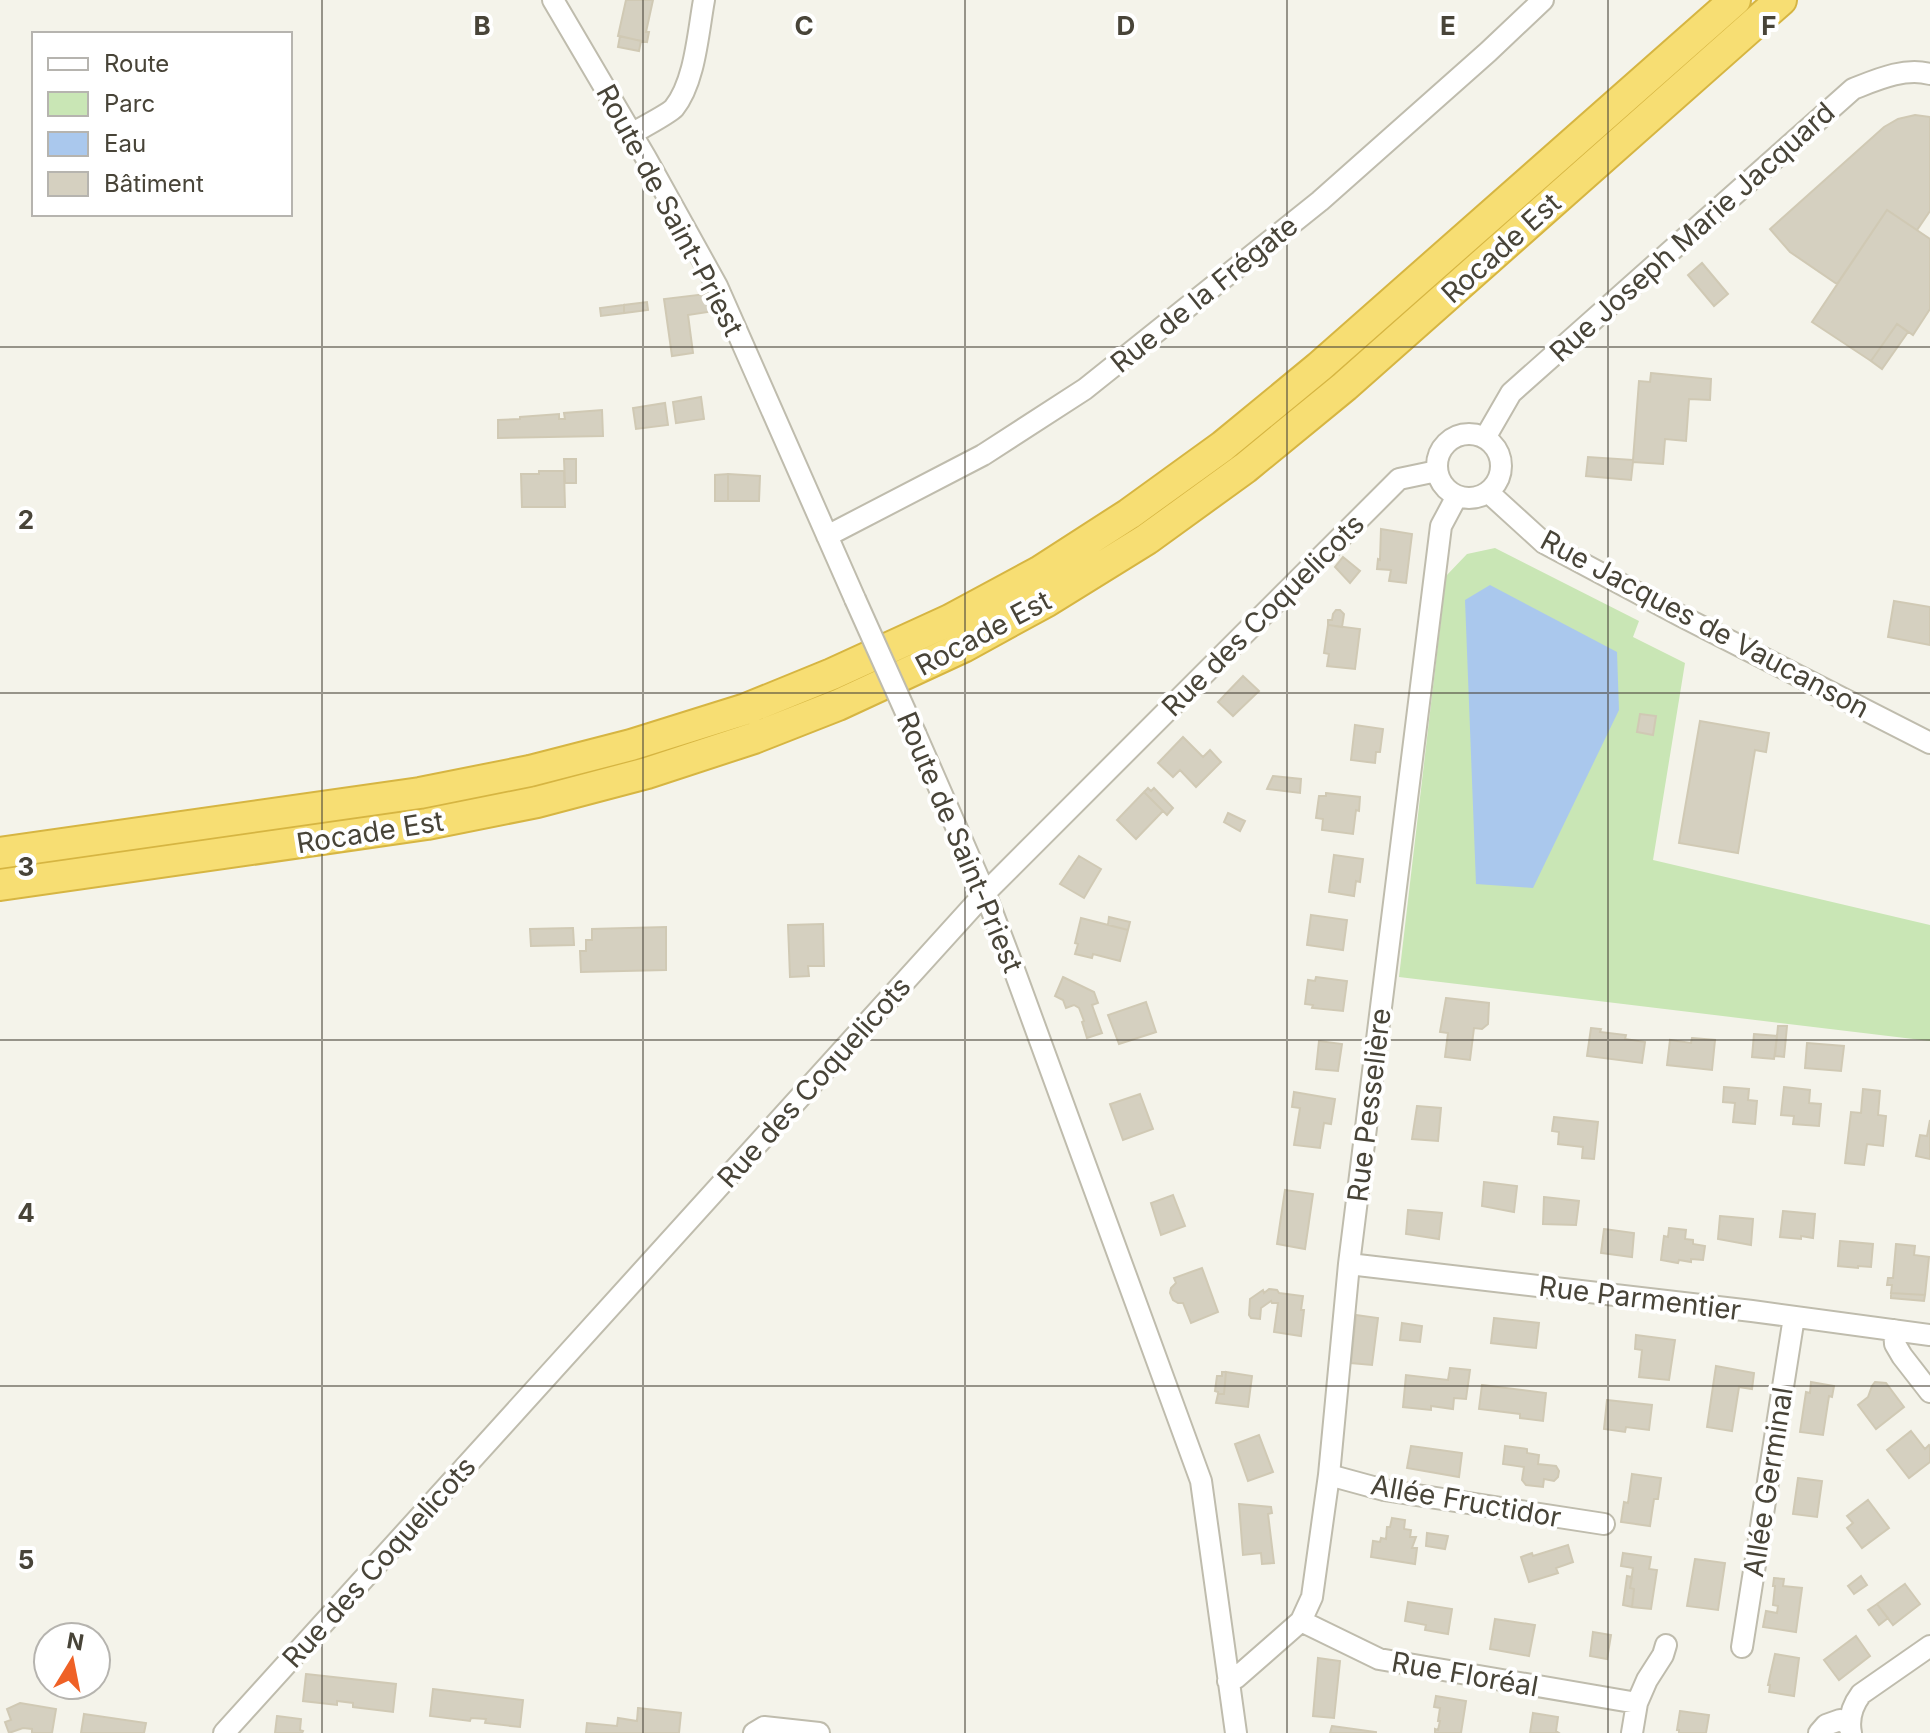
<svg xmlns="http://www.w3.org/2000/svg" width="1930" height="1733" font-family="Inter,sans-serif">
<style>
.green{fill:#c9e6b5}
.water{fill:#aac8ed}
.building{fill:#d5d0c0;stroke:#d0c9b4;stroke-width:2}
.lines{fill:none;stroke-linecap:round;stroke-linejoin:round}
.minor-casing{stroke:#bfbcad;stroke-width:24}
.highway-casing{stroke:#d6b542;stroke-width:34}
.minor{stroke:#fff;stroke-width:20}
.highway{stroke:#f7de73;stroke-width:30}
.minor-bridge-casing{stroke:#bfbcad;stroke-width:24;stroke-linecap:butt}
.minor-bridge{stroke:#fff;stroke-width:20}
.grid{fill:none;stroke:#484438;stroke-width:2;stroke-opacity:0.55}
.labels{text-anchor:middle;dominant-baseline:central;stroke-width:8;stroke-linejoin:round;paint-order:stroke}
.street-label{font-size:28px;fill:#484438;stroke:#fff}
.grid-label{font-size:26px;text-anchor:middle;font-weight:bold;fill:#484438;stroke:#fff;stroke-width:8;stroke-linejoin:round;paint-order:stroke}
</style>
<rect width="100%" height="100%" fill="#f4f3ea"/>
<path class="green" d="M1495,548L1639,621L1633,637L1685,663L1653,860L1930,925V1041L1399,977L1446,576L1467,554Z"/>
<path class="water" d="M1490,585L1617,652L1619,710L1533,888L1476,884L1465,600Z"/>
<path class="building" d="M626,0H653L646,32H649L647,42L618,36Z
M620,36L641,41L639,51L618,47Z
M1915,115L1930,117V211L1917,230L1887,210L1837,284L1790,252L1770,229L1884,127L1898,119Z
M1887,210L1930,239V309L1913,335L1897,324L1871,361L1812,322Z
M1702,263L1728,294L1714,306L1688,275Z
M706,294L714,311L688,315L693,353L672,356L664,299Z
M647,302L648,310L624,313V305Z
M624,305V313L601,316L600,308Z
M1897,324L1908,332L1882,369L1871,361Z
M1651,373L1711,379L1710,400L1689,399L1686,441L1665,439L1663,464L1633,462L1631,480L1586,476L1588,457L1633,460L1639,381L1650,382Z
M701,397L704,419L676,423L673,402Z
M665,403L668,425L636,429L633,408Z
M602,410L603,436L498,438V420L520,419V417L559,414V419H565L564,413Z
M564,459H576V483H565Z
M539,471H564L565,507H522L521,474H539Z
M728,474L760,476L759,501H728Z
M728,474V501H715V475Z
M1381,529L1412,534L1406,583L1389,581L1391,570L1377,569L1378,559L1380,560Z
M1343,557L1360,571L1350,583L1335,567Z
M1894,601L1930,607V645L1888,637Z
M1336,610H1340L1344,614L1342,627L1328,625V620H1332L1333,614Z
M1328,625L1360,629L1355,669L1327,666L1329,654L1324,653Z
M1243,676L1259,691L1233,716L1218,702Z
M1640,714L1656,716L1653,735L1637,732Z
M1700,721L1769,733L1766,752L1755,750L1738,853L1679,843Z
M1355,725L1383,729L1380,752H1376L1375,763L1351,760Z
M1183,737L1203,757L1210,750L1221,762L1196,787L1180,770L1173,777L1158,763Z
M1273,776L1301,779L1300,793L1267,789Z
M1148,788L1151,791L1154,788L1173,808L1167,815L1144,792Z
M1144,792L1163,811L1136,839L1117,820Z
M1326,793L1360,797L1359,811L1356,810L1353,834L1322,830L1323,819L1316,818L1319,796H1326Z
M1228,813L1245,821L1240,831L1224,822Z
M1334,855L1363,859L1360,882L1356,881L1354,896L1329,892Z
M1079,856L1101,869L1084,898L1060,884Z
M1311,915L1347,920L1343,950L1307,945Z
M1109,917L1130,922L1128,930L1108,925Z
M1081,918L1128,930L1120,961L1093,954L1092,958L1075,954L1078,944L1075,943Z
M823,924L824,966H808L809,976L790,977L788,925Z
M666,927V970L581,972L580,951H586V940H592V929Z
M573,928L574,945L531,946L530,929Z
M1063,977L1094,992L1098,1003L1092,1005L1102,1033L1087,1038L1082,1022L1084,1021L1079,1008L1074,1005L1066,1008L1063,1000L1055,996Z
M1316,977L1347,981L1343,1011L1312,1008L1313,1005L1305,1004L1308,980L1315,981Z
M1446,998L1489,1003L1488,1024L1482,1029L1474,1028L1470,1060L1445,1057L1448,1033L1440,1032Z
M1146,1002L1156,1032L1119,1044L1108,1015Z
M1778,1026H1787L1784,1057L1775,1056Z
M1591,1028L1601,1029L1600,1032L1626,1035L1625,1039L1645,1042L1642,1063L1587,1056Z
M1754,1034L1777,1036L1774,1059L1752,1057Z
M1692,1038L1715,1040L1712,1070L1667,1065L1670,1040L1691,1043Z
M1319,1041L1342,1044L1338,1071L1316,1069Z
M1807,1043L1844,1046L1841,1071L1805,1068Z
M1724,1087L1749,1089L1748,1100L1757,1101L1755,1124L1733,1122L1735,1103L1723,1102Z
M1784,1087L1810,1090L1809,1103L1821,1104L1819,1126L1793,1124L1794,1116L1781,1115Z
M1863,1089L1880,1091L1878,1115L1886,1116L1883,1146L1867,1144L1864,1165L1845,1163L1851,1112L1861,1113Z
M1294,1092L1335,1099L1331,1124L1324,1123L1320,1148L1294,1145L1300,1108L1292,1107Z
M1140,1094L1153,1129L1123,1140L1110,1104Z
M1417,1106L1441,1108L1438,1141L1412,1139Z
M1554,1117L1598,1122L1594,1159L1582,1158L1583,1147L1558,1144L1559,1132L1552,1131Z
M1930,1120V1159L1916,1156L1920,1135L1927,1136Z
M1484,1182L1517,1186L1514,1212L1482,1206Z
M1285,1190L1313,1194L1305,1249L1277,1244Z
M1173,1195L1185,1226L1161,1235L1151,1203Z
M1544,1197L1579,1201L1576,1225L1543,1224Z
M1408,1210L1442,1213L1439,1239L1406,1234Z
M1783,1211L1815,1214L1813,1238L1801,1236V1239L1780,1237Z
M1720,1216L1753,1219L1751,1245L1718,1239Z
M1669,1228L1686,1230L1685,1239L1693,1240V1244L1705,1246L1703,1260L1691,1259V1262L1679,1260L1678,1263L1661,1260L1664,1236L1668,1237Z
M1604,1229L1634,1233L1632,1257L1601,1253Z
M1840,1241L1873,1244L1871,1267L1858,1266V1268L1838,1266Z
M1896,1244L1915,1246L1914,1255L1929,1257L1925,1295L1891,1293L1892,1285H1887L1888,1278H1893Z
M1202,1268L1218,1312L1191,1323L1183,1303H1178L1173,1300L1170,1293L1171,1288L1176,1283L1174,1278Z
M1269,1289L1277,1290L1279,1293L1303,1296L1301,1310H1304L1301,1336L1274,1332L1278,1303H1272L1271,1301L1261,1308L1260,1319L1251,1318L1249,1315L1250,1299L1263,1290L1264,1293Z
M1891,1293L1925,1295L1924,1301L1891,1298Z
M1356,1315L1378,1318L1372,1365L1351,1363Z
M1494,1318L1539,1323L1536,1348L1491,1343Z
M1402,1323L1422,1326L1420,1342L1400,1340Z
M1636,1335L1675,1340L1669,1380L1639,1377L1642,1350L1635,1349Z
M1716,1366L1754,1373L1752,1389L1739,1387L1732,1431L1707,1427Z
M1450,1368L1470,1370L1466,1399L1454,1398L1453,1409L1431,1406V1410L1403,1407L1406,1375L1448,1380Z
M1222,1372H1226L1224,1394H1218V1392L1215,1391L1217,1376H1222Z
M1226,1372L1252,1376L1248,1407L1216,1403L1218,1394H1224Z
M1811,1382L1834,1386L1832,1397L1829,1396L1823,1435L1800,1432L1806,1392L1810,1393Z
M1875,1382L1886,1383L1904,1407L1876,1429L1858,1405L1868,1397L1872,1386Z
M1482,1385L1546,1393L1543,1421L1520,1418V1414L1479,1409Z
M1607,1400L1652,1405L1649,1430L1626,1427L1625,1432L1604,1429Z
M1911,1431L1925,1449L1929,1445L1930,1446V1462L1909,1478L1887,1450Z
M1259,1435L1273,1472L1248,1481L1235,1444Z
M1411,1446L1462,1453L1459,1477L1407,1468Z
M1505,1446L1527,1449V1453L1539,1455L1538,1464L1556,1466L1559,1471L1558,1477L1554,1481L1544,1479L1543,1487L1526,1485L1522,1480L1524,1467L1503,1464Z
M1632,1474L1661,1478L1658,1499H1654L1650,1526L1621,1522L1624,1502L1628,1503Z
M1798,1478L1822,1481L1817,1517L1793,1514Z
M1868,1500L1889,1528L1862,1548L1847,1528L1853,1523L1847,1516Z
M1239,1504L1271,1507L1272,1513L1268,1514L1274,1563L1262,1564L1261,1553L1243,1555Z
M1392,1518L1405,1520L1404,1529L1411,1530L1410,1537H1416L1412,1548H1417L1415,1564L1371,1557L1373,1541L1380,1542L1381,1538L1386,1539L1387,1527H1390Z
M1427,1533L1448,1536L1445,1549L1426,1546Z
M1568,1545L1573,1562L1556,1568L1558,1573L1529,1582L1521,1557L1532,1553L1533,1556Z
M1623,1553L1651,1557L1649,1569L1657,1570L1651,1609L1632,1607L1634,1589L1630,1588L1633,1568L1621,1566Z
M1695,1559L1725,1563L1718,1610L1687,1606Z
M1627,1576L1632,1577L1630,1588L1634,1589L1632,1607L1623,1605Z
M1861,1576L1867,1585L1854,1594L1848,1586Z
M1774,1578L1784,1579L1783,1586L1802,1588L1796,1632L1763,1627L1766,1611L1777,1613L1778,1606L1773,1605L1775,1586H1773Z
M1905,1584L1920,1604L1893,1625L1877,1604Z
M1408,1602L1452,1609L1448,1634L1425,1630L1426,1625L1405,1621Z
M1877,1604L1888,1618L1879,1625L1868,1610Z
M1495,1619L1535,1625L1529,1656L1490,1649Z
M1593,1632L1611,1635L1607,1659L1590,1656Z
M1856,1636L1870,1656L1839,1680L1824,1660Z
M1775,1654L1799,1658L1794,1696L1769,1692L1770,1685H1768Z
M1318,1658L1340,1661L1334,1718L1313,1716Z
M306,1674L396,1684L393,1712L353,1707V1703L337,1701V1705L303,1701Z
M433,1689L523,1700L520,1727L485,1723L486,1719L471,1718L470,1721L430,1716Z
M1436,1696L1466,1701L1461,1733H1435V1729L1438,1730L1440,1721H1438L1440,1708L1434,1707Z
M20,1703L56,1709L52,1733H32V1729L23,1728L9,1733L5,1722L11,1720L7,1709Z
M638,1708L681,1713L679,1733H586L587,1723L617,1726L618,1718L637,1721Z
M1680,1711L1709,1715L1706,1733H1679V1730H1677Z
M1533,1713L1558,1717L1556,1731L1559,1733H1530Z
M84,1714L146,1723L144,1733H81Z
M277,1716L301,1719L300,1730L303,1731L302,1733H275Z
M1332,1726L1376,1732V1733H1330Z"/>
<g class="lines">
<defs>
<path id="minor" d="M553,0L646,158L717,286L855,599
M631,134C638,130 670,113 674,108C695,82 698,33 704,0
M1437 466a32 32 0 1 1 64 0a32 32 0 1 1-64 0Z
M1485,438L1511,393L1853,89C1876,80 1904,67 1930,74
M1488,492L1544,543L1681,616L1930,743
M827,536L983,455L1085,389L1320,201L1488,52L1543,0
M916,735L985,893L1012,964L1201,1481L1236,1733
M1349,1264L1752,1311L1930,1335
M1894,1330L1895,1344L1902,1356L1930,1392
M1329,1475L1384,1490L1604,1524
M1301,1621L1379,1659L1637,1703L1632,1733
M1742,1647L1794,1317
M1228,1681L1236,1678L1301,1621L1312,1597L1329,1475L1349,1264L1441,526L1457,496
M1637,1703L1647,1680L1663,1655L1666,1645
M224,1733L985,893L1399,479L1437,471
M754,1733L764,1727L819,1733
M1819,1733L1826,1725L1840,1720L1849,1725
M1851,1733C1848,1718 1852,1706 1861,1694L1930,1646"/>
<path id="highway" d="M0,853L420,793L530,771L631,745L746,709L832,674L950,620L1039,572L1129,514L1223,446L1319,367L1735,0
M0,885L427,824L537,802L647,773L754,738L838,705L963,647L1047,601L1147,539L1245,468L1345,386L1781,0"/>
</defs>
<use href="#minor" class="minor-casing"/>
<use href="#highway" class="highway-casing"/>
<use href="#minor" class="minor"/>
<use href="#highway" class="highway"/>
<defs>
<path id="minor-bridge" d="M855,599L916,735"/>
</defs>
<use href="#minor-bridge" class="minor-bridge-casing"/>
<use href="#minor-bridge" class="minor-bridge"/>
</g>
<path class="grid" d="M322,0V1733M643,0V1733M965,0V1733M1287,0V1733M1608,0V1733M0,347H1930M0,693H1930M0,1040H1930M0,1386H1930"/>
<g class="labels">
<g class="street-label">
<text transform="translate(670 210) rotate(62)">Route de Saint-Priest</text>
<text transform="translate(1692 232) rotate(-42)">Rue Joseph Marie Jacquard</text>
<text transform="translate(1501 248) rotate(-42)">Rocade Est</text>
<text transform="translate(1204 294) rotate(-39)">Rue de la Frégate</text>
<text transform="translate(1263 615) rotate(-45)">Rue des Coquelicots</text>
<text transform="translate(1705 624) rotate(28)">Rue Jacques de Vaucanson</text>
<text transform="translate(983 633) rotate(-28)">Rocade Est</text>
<text transform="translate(370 832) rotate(-9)">Rocade Est</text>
<text transform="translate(960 842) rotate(67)">Route de Saint-Priest</text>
<text transform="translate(814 1082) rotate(-48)">Rue des Coquelicots</text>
<text transform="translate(1369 1105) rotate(-83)">Rue Pesselière</text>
<text transform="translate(1640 1298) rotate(7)">Rue Parmentier</text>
<text transform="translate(1768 1482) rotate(-81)">Allée Germinal</text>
<text transform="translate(1466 1501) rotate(10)">Allée Fructidor</text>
<text transform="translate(379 1562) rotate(-48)">Rue des Coquelicots</text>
<text transform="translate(1465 1674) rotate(10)">Rue Floréal</text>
</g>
</g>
<g class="grid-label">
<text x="482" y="35">B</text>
<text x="804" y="35">C</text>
<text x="1126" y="35">D</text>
<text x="1448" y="35">E</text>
<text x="1769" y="35">F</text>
<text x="26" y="529">2</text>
<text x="26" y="876">3</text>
<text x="26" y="1222">4</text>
<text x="26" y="1569">5</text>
</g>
<rect x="32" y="32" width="260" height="184" fill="#ffffff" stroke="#b6b4af" stroke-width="2"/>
<rect x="48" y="58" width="40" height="12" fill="#ffffff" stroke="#b6b4af" stroke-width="2"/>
<text x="104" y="72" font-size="24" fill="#484438">Route</text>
<rect x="48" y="92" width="40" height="24" fill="#c9e6b5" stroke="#b6b4af" stroke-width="2"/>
<text x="104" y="112" font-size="24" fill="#484438">Parc</text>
<rect x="48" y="132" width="40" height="24" fill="#aac8ed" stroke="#b6b4af" stroke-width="2"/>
<text x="104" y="152" font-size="24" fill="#484438">Eau</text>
<rect x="48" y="172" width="40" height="24" fill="#d5d0c0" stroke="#b6b4af" stroke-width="2"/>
<text x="104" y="192" font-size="24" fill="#484438">Bâtiment</text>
<g transform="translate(72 1661) rotate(10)"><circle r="38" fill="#ffffff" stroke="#b6b4af" stroke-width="2"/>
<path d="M0-6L14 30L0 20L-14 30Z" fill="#ef6126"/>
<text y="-12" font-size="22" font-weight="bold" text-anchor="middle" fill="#484438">N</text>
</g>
</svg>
